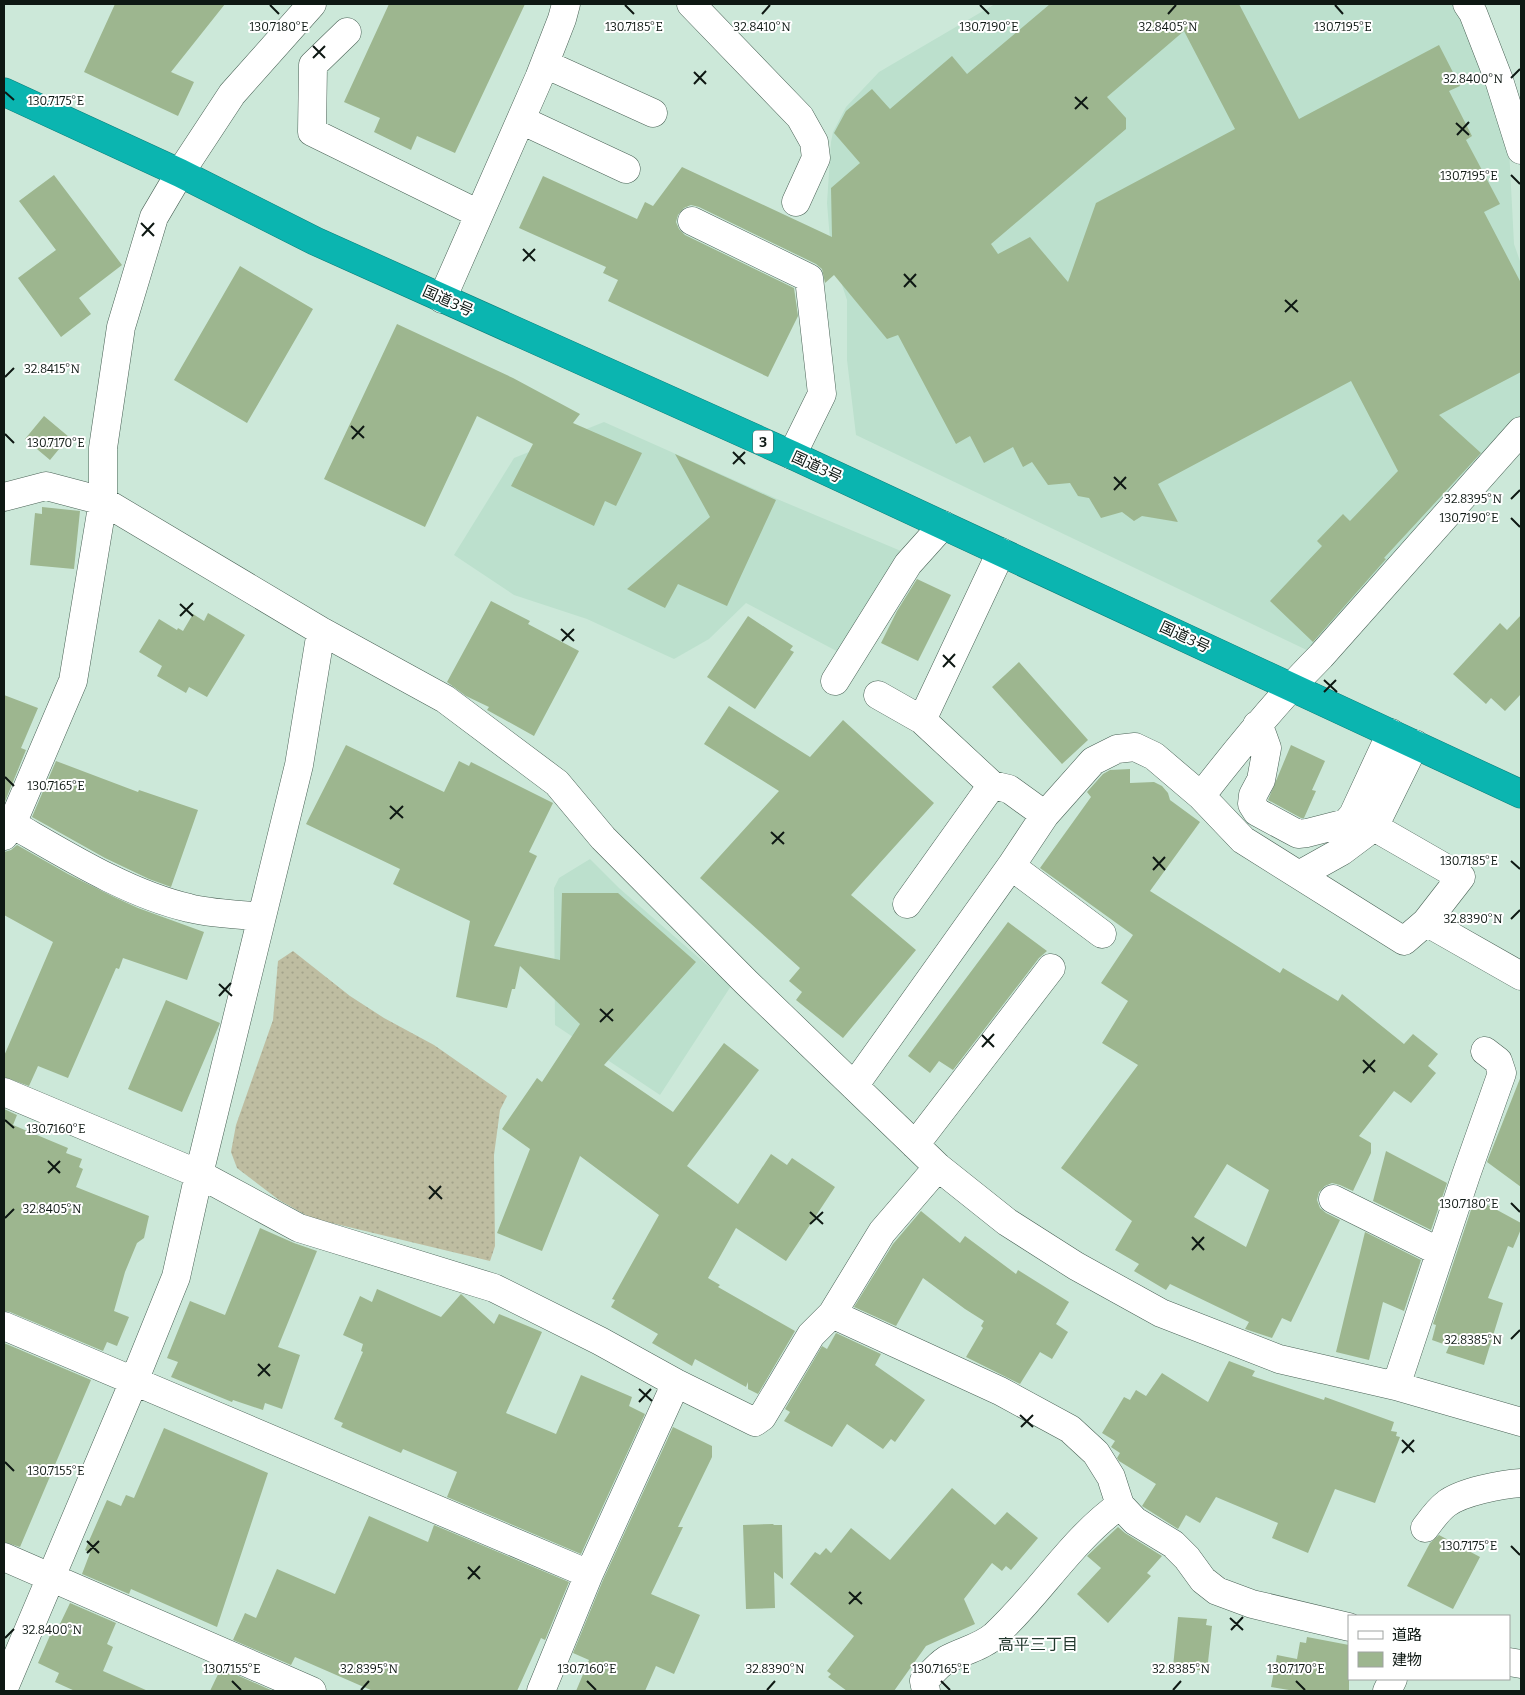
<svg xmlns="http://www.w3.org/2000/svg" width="1525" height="1695" font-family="Bitter,'Noto Sans JP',serif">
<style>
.built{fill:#bce0cd}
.grass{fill:url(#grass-dots)}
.building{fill:#9db68f;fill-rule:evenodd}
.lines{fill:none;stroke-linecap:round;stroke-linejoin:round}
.minor-casing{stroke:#4a6256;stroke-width:29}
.highway-casing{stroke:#0c7e79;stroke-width:29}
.minor{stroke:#fff;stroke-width:28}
.highway{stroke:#0bb5b0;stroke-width:28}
.ticks{fill:none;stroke:#0e1813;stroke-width:2}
.labels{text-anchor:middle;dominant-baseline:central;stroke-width:4;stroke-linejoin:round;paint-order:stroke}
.shield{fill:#fff;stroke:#565d5a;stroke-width:1}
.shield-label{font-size:14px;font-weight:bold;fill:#0e1813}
.street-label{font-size:15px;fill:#0e1813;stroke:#fff}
.neighbourhood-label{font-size:16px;fill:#22392e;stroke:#fff}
.ticks-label{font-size:12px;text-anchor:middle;fill:#0e1813;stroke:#fff;stroke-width:4;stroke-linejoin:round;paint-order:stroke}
</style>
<defs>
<pattern id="grass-dots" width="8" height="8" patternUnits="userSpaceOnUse" patternTransform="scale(1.25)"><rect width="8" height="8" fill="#bebda1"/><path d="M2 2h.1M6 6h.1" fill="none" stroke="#a2a28a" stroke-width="1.8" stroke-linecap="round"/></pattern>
</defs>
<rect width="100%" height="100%" fill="#cce8d9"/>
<path class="built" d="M995,4H1457L1509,148L1514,244L1521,264V420L1313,653L856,435L847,360V300L831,252L827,203L831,142L833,132L846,107L879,72Z
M604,422L777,499L901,551L844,655L746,603L709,639L674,659L587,619L514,595L454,555L514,458Z
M590,859L619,888L731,986L660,1095L555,1025L554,888L559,878Z"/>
<path class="grass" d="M293,951L350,996L384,1018L434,1045L507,1096L500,1110L494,1155L495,1246L490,1261L311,1218L279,1200L237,1168L231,1152L236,1125L273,1020L278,961Z"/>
<path class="building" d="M115,4H225L171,72L194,82L178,116L84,72Z
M389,4H525L455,153L417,136L411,150L374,132L380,118L344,102Z
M1050,4H1239L1299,119L1439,45L1460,86L1449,91L1472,136L1466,140L1500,204L1484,212L1521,283V372L1439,415L1481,453L1384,558L1386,559L1313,642L1270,601L1322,546L1317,541L1343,514L1350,521L1398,471L1351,381L1158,484L1178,522L1142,516L1134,521L1122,512L1101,518L1089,498L1078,496L1070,483L1048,485L1032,462L1023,467L1013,447L984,463L970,436L956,444L898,335L887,339L834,275L825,283L822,269L816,264L699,207L691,205L684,208L678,215L676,222L679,229L685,235L794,288L798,316L768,377L608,301L618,280L603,273L606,267L519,228L543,176L637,219L645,202L653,206L682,167L832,237L831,188L860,163L834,133L846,111L872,89L890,109L952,56L967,74ZM1184,31L1235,129L1096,203L1068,282L1030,237L998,254L991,244L1126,129V118L1107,97Z
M54,175L122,265L79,298L91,314L61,337L18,278L56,250L19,201Z
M240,266L313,309L247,423L174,380Z
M397,324L513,378L580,414L573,423L642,453L616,506L605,501L594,526L511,486L533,444L477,416L425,527L324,479Z
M44,416L69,437L50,460L25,439Z
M675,454L776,500L727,606L678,584L665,608L627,589L710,517Z
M42,507L80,511L74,569L30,565L35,513L42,514Z
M917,579L951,595L918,661L881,643L897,611Z
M491,601L530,621L528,624L579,651L534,736L487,710L489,707L466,696L447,682Z
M208,613L245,635L207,697L189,687L186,693L157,676L162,666L139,652L159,619L177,630L178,628L183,631L193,614L204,621Z
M1521,615V694L1505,711L1491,698L1486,704L1453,674L1500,623L1507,630Z
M748,616L793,646L790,650L794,652L755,709L707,677Z
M1019,662L1088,740L1062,764L992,687Z
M4,695L38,708L21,748L26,750L4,804Z
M729,706L810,757L843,720L934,803L851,895L916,950L843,1038L796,1000L802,992L789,981L800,968L700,878L779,791L704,744Z
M346,745L444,792L459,761L469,766L471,762L553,803L529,852L537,856L494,946L560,960L562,893H618L696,962L604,1065L673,1112L724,1043L759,1070L687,1166L738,1204L771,1154L787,1165L792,1158L835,1187L786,1261L736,1228L708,1278L720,1285L718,1287L795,1331L758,1394L748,1389V1382L746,1387L695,1359L692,1366L652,1343L658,1334L611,1307L615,1300L612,1299L659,1215L580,1156L542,1251L497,1233L530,1149L502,1129L537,1078L542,1082L580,1024L520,966L515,989H512L507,1008L456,997L470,921L393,884L400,869L306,824Z
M1291,745L1325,761L1312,790L1316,791L1304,818H1301L1268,800Z
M56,761L138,792L139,790L198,810L171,887L149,879L105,858L32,817Z
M1130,769V783L1154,782L1162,786L1168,793L1170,800L1200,822L1150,891L1280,973L1283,968L1338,1001L1342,994L1404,1044L1413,1034L1438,1054L1428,1066L1436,1073L1411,1103L1394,1091L1359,1136L1371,1143V1153L1353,1191L1340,1185L1332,1183L1325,1186L1319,1192L1317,1200L1320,1208L1326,1213L1340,1220L1291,1322L1282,1318L1272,1338L1245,1329L1249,1322L1170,1284L1166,1290L1134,1271L1139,1264L1115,1250L1132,1221L1061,1168L1138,1065L1102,1043L1128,1001L1101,983L1133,935L1040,868L1091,797L1087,792L1103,774L1110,770ZM1227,1164L1269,1190L1246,1247L1194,1217Z
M17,845L68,874L114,897L138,908L204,932L187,980L123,958L119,969L116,968L68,1078L38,1066L29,1086L4,1077V1056L53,942L4,915V852L11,850Z
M1008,922L1047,951L1039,958L953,1070L939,1061L930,1073L908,1056Z
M166,1000L220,1023L182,1112L128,1089Z
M1521,1076V1187L1487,1162Z
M4,1109L17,1115L13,1125L68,1148L66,1153L82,1159L79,1167L83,1169L76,1187L149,1216L144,1238L137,1243L125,1272L114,1311L129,1317L117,1346L107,1342L103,1351L10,1312L4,1311Z
M1386,1151L1447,1183L1431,1230L1373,1201Z
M1475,1198L1521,1223V1229L1513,1248L1508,1246L1488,1298L1503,1303L1484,1365L1446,1353L1449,1346L1432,1340L1436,1325L1433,1324Z
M921,1211L960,1243L965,1236L1016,1274L1018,1270L1069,1302L1056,1324L1068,1332L1052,1359L1040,1352L1020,1384L966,1357L983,1328L981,1326L984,1321L965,1309L923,1278L896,1326L854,1307L893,1244Z
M260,1228L294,1243L317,1251L278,1347L300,1355L282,1409L265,1403L263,1410L233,1400L232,1402L171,1377L178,1362L167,1358L190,1301L225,1315Z
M1365,1232L1421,1260L1404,1311L1383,1302L1369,1360L1336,1352Z
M377,1289L441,1317L461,1294L494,1324L499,1314L542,1332L506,1413L556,1434L581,1375L632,1397L629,1406L645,1414L581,1554L447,1497L457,1472L403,1449L401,1453L341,1427L343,1423L334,1419L363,1352L361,1351L363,1344L343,1335L360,1296L372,1302Z
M836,1333L881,1354L875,1365L925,1400L895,1442L891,1439L883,1449L847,1424L832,1447L784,1421L790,1412L785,1409L822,1346L827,1349Z
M4,1343L91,1380L20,1547L4,1542Z
M1229,1361L1255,1371L1252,1376L1324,1400L1325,1397L1394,1422L1391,1431L1397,1432L1396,1436L1400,1437L1375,1503L1335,1489L1308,1553L1272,1538L1278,1523L1216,1497L1200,1523L1186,1515L1178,1529L1142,1506L1156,1484L1119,1461L1117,1458L1120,1453L1111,1447L1115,1441L1102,1433L1124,1397L1130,1400L1136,1390L1146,1396L1162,1373L1208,1402Z
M673,1427L712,1446V1457L678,1527H683L651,1594L700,1615L674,1674L656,1666L645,1691H576L589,1660L573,1653L603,1580Z
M164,1428L268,1473L217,1627L131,1589L129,1594L82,1574L90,1553L85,1550L107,1500L121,1506L126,1495L134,1498Z
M952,1488L995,1525L1007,1512L1038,1538L1011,1570L1006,1566L1002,1571L992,1563L964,1599L975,1624L926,1646L894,1691H847L828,1677L831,1674L827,1671L854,1636L790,1584L815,1552L820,1555L826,1548L831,1553L851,1528L890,1560Z
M369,1516L428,1542L434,1525L569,1582L545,1640L541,1638L517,1691H373L295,1657L291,1665L233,1640L245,1613L256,1618L277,1569L335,1594Z
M773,1524L774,1525H782L783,1579L774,1572L775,1608L746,1609L743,1525Z
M1118,1527L1125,1533L1162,1556L1147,1573L1151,1576L1108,1623L1077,1594L1101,1568L1087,1556Z
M1439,1535L1480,1557L1453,1609L1407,1586L1430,1543Z
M70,1603L116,1623L107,1644L113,1647L103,1671L148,1691H75L55,1682L59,1673L38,1663L55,1624L59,1626Z
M1178,1617L1207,1619L1206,1625L1212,1626L1207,1671L1173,1667Z
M1307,1637L1349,1645V1691H1295L1271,1687L1277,1655L1297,1659L1300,1642L1306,1643Z
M221,1668L273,1691H210Z"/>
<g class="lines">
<defs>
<path id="minor" d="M691,4L800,117L814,142L816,158L796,202
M1467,4L1473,13L1499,80L1521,150
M347,32L313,65L312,132L479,214
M545,64L653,113
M521,120L626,169
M692,221L809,278L822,394L792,455
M442,299L539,78L562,19L566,4
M4,497L46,486L103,501L321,631L445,699L557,783L603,838L746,982L938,1167L1007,1222L1076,1266L1161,1313L1279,1359L1396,1386L1521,1422
M835,681L908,564L943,525
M878,695L922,720L1001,552
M922,720L992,785L1009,789L1045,815
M1257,725L1262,734L1267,748L1261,780L1253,795L1252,804L1257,812L1298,834L1307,833L1346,823L1353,815L1391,733
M1201,796C1239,747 1277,700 1321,656L1521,431
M12,824C66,855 128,894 189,908C212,914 238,914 261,917
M4,836L12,824L73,681L103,501V448L121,327L154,217L180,173L232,94L312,4
M1011,866L1102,934
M1299,875L1342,851L1374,827L1415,744
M907,904L992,785
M1426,922L1521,976
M854,1086L1011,866L1045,815L1093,761L1117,749L1135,747L1154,756L1201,796L1243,840L1404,941L1426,922L1461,877L1374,827
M4,1092L199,1174L299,1228L494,1288L600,1341L676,1383L755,1422L762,1417L811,1335L832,1314L882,1232L938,1167
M915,1145L1051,968
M1333,1199L1440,1252
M832,1314L1000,1391L1070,1429L1096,1453L1111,1477L1120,1505L1135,1521L1173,1544L1187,1558L1203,1580L1217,1591L1252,1604L1349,1627
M4,1326L589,1574
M1396,1386L1466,1175L1502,1073L1498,1061L1485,1051
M1425,1528C1431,1520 1438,1510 1446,1504C1461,1492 1502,1484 1521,1483
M4,1557L312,1691
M1509,1662L1521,1664
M4,1688L134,1381L176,1277L199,1174L299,765L321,631
M541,1691L589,1574L676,1383
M926,1691L924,1681C931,1674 938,1665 946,1660C962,1651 980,1648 994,1636C1039,1595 1071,1540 1120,1505
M1387,1691L1393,1679"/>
<path id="highway" d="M4,92L180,173L315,241L792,455L1521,794"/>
</defs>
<use href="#minor" class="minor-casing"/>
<use href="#highway" class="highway-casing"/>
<use href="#minor" class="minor"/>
<use href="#highway" class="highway"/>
</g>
<path class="ticks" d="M270,5L279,14M625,5L634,14M980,5L989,14M1335,5L1343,14M762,14L770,5M1168,14L1176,5M313,46L325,58M313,58L325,46M694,72L706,84M1511,78L1520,69M694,84L706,71M5,92L14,100M1075,97L1088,109M1075,109L1087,97M1456,123L1469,135M1457,135L1469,122M1511,175L1520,184M141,223L154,236M142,236L154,223M523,249L535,261M523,261L535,249M904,274L916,287M904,287L916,274M1285,300L1298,312M1285,312L1297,300M5,377L14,368M351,426L364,438M5,434L14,443M352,439L364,426M733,452L745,464M733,464L745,452M1114,477L1126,489M1114,490L1126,477M1511,499L1520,490M1511,518L1520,527M180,604L193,616M180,616L193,603M561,629L574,641M562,641L574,629M943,655L955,667M943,667L955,654M1324,680L1337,692M1324,692L1336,680M5,777L14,786M390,806L403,818M390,819L403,806M771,832L784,844M772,844L784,832M1153,857L1165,870M1511,861L1520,869M1153,870L1165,857M1511,919L1520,910M219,984L232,996M219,996L231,983M600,1009L613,1021M600,1022L613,1009M982,1035L994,1047M982,1047L994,1034M1363,1060L1375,1072M1363,1073L1375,1060M5,1120L14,1128M48,1161L60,1173M48,1173L60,1161M429,1186L442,1199M429,1199L441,1186M1511,1203L1520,1212M810,1212L823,1224M5,1218L14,1209M810,1224L823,1212M1192,1237L1204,1250M1192,1250L1204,1237M1511,1339L1520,1330M258,1364L270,1376M258,1376L270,1364M639,1389L652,1401M639,1402L651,1389M1020,1415L1033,1427M1021,1427L1033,1415M1402,1440L1414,1452M1402,1453L1414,1440M5,1462L14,1471M87,1541L99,1553M1511,1546L1520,1555M87,1553L99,1541M468,1567L480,1579M468,1579L480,1566M849,1592L862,1604M849,1604L861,1592M1230,1618L1243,1630M1231,1630L1243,1617M5,1638L14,1629M232,1681L241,1690M587,1681L596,1690M941,1681L950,1690M1296,1681L1305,1690M361,1690L369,1681M767,1690L775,1681M1173,1690L1181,1681"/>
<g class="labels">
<rect class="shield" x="753" y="430.5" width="20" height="23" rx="4"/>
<g class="shield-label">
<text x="763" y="442">3</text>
</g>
<g class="street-label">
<text transform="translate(448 301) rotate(24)">国道3号</text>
<text transform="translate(817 467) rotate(25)">国道3号</text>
<text transform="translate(1185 637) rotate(25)">国道3号</text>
</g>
<g class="neighbourhood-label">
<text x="1038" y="1644">高平三丁目</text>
</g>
</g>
<g class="ticks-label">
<text x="279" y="31">130.7180°E</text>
<text x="634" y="31">130.7185°E</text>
<text x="989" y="31">130.7190°E</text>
<text x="1343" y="31">130.7195°E</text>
<text x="762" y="31">32.8410°N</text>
<text x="1168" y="31">32.8405°N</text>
<text x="1473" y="83">32.8400°N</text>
<text x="56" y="105">130.7175°E</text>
<text x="1469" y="180">130.7195°E</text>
<text x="52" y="373">32.8415°N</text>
<text x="56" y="447">130.7170°E</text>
<text x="1473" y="503">32.8395°N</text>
<text x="1469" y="522">130.7190°E</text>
<text x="56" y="790">130.7165°E</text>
<text x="1469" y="865">130.7185°E</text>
<text x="1473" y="923">32.8390°N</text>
<text x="56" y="1133">130.7160°E</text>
<text x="1469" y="1208">130.7180°E</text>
<text x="52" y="1213">32.8405°N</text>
<text x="1473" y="1344">32.8385°N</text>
<text x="56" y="1475">130.7155°E</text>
<text x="1469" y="1550">130.7175°E</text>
<text x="52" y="1634">32.8400°N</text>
<text x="369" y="1673">32.8395°N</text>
<text x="775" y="1673">32.8390°N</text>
<text x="1181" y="1673">32.8385°N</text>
<text x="232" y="1673">130.7155°E</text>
<text x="587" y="1673">130.7160°E</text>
<text x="941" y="1673">130.7165°E</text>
<text x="1296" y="1673">130.7170°E</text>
</g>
<rect width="1525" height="1695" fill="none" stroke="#0e1813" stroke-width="10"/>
<rect x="1348" y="1615" width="162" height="65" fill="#ffffff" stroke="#9fa3a1"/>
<rect x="1358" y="1631" width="25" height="8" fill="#ffffff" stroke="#9fa3a1"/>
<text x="1392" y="1640" font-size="15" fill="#0e1813">道路</text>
<rect x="1358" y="1652" width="25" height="15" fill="#9db68f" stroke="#9fa3a1"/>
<text x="1392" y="1665" font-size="15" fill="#0e1813">建物</text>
</svg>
